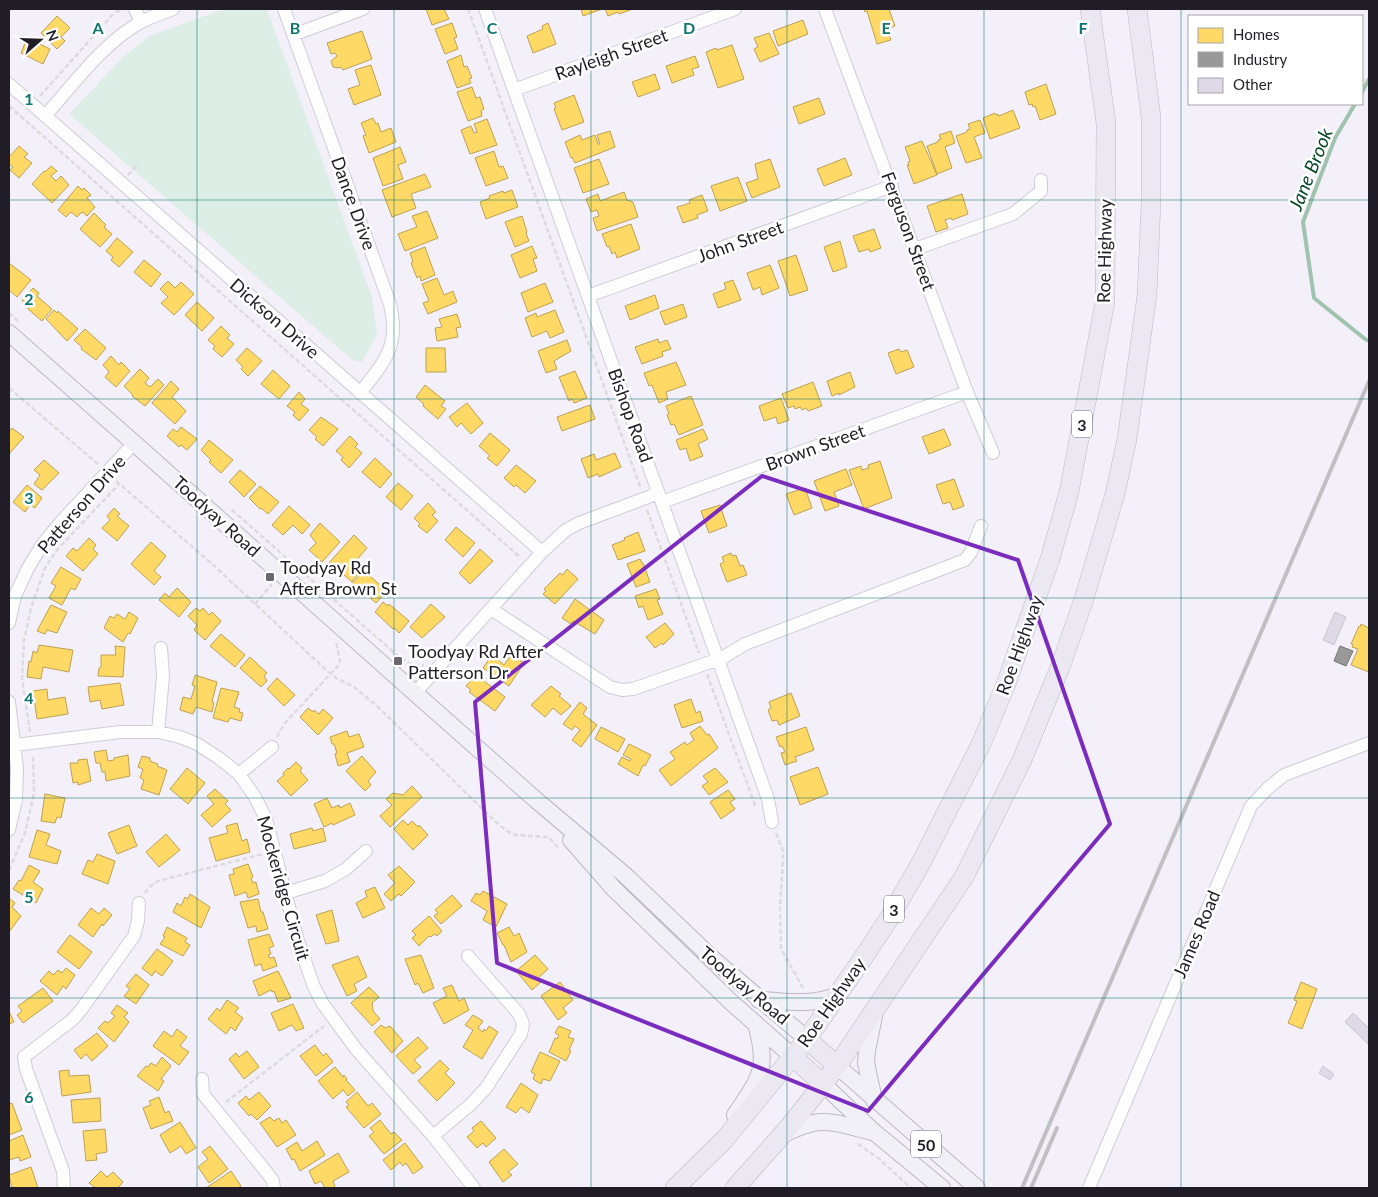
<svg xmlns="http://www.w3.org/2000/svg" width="1378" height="1197" font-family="Lato,sans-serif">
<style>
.green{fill:#dceee5}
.homes{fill:#ffd966;stroke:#bca153}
.industry{fill:#999;stroke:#757477}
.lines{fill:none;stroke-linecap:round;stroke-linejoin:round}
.stream{stroke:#a0c3ae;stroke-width:4}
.building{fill:#ded8e7;stroke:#ccc8d2}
.minor-casing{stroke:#d0ccd6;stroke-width:14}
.major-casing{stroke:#bdb7c6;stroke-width:18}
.highway-casing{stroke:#bdb7c6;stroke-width:20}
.path{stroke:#dcdbde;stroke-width:2.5;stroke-dasharray:5 2.5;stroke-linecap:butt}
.minor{stroke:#fdfdfe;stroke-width:12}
.major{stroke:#f2f0f7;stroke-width:16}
.highway{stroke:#ece8f2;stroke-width:19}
.rail{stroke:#c0bfc2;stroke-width:4}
.marked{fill:none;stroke:#7b2cbf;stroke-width:4;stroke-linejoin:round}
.grid{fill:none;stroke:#0f766e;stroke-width:1;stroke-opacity:0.55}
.poi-dot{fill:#6b6771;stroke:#fff;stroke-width:2}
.labels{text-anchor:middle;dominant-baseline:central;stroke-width:5;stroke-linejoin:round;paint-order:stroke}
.shield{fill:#fff;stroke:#646168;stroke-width:1}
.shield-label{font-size:16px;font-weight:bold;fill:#211d27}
.street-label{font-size:18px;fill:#211d27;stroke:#fff}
.poi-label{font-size:18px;fill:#211d27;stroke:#fff;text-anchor:start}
.water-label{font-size:19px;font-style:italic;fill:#084928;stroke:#fff}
.grid-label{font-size:16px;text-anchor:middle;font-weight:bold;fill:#0f766e;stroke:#fff;stroke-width:5;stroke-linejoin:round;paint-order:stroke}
</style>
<rect width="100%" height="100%" fill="#f4f0fa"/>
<path class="green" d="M224,9H267L372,297L377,334L362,362L352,360L69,114L123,57L149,36Z"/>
<path class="homes" d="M426,9H444L449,19L432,25Z
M581,9H602L583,16Z
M605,9H633L619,14L618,12L608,16Z
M864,9H889L895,26L887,29L891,40L877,44L867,11L865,12Z
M57,16L70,28L61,37L65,41L57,49L41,33Z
M803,20L808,34L778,46L773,31Z
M452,23L457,37L454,38L458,49L445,54L435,29Z
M548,23L556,44L533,53L527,36L543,29L542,26Z
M362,31L372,59L343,70L341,67L338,68L333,67L331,61L337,56L335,53L331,54L327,43Z
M769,33L779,54L760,62L754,49L758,47L754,38Z
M27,38L50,49L43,64L21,53Z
M732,45L744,79L718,88L706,52L716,48L717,50Z
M461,55L464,67L467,66L472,78L469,79L471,83L457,88L447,61Z
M695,56L699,67L692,69L694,75L672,83L666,66Z
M371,65L381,95L354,105L348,89L360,85L355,70Z
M655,74L660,89L638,97L632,82Z
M1046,84L1056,114L1040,120L1035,106L1033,107L1032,104L1029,105L1025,92Z
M472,87L476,98L480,97L484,109L481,111L482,116L468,121L457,92Z
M574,95L584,122L562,130L554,109L556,108L554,103Z
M819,98L825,114L799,124L793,107Z
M1013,110L1020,128L990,139L983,118L995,113L996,115L998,114L999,116Z
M373,118L376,124L378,123L381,132L391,128L396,142L369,153L363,136L366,135L361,123Z
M487,119L497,145L470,154L461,130L471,126L474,133L477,132L474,124Z
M980,120L985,133L974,137L982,158L966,163L956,136L967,132V130L970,129L968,124Z
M610,131L615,147L575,163L572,157L571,158L565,142L580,135L582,140L595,135L598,144H600L597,135Z
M951,131L955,143L945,147L952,168L937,174L927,146L938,142V140L941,139L939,135Z
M922,141L937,175L914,184L907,165H909L908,162L910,161L905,147Z
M19,146L28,154L24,157L32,163L19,178L10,170L13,167L9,164V157Z
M400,147L406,162L398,165L403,179L383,186L373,158Z
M494,151L499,167L503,166L508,178L486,186L475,158Z
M845,158L852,175L824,186L817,169Z
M599,159L609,184L583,193L574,168Z
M770,159L780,187L752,198L746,183L758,179L755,164Z
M51,166L57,171L51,176L56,181L61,176L69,185L52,203L32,184L44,171L45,172Z
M425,174L431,187L411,194L416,208L392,217L382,190Z
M738,177L747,201L720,211L711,186Z
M78,186L82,190L84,188L91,195L87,198L95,207L87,216L82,212L77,217L71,212L66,217L58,210Z
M512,190L518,207L486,219L480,202L490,198L489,196L503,191L504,193Z
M624,192L627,200L633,202L638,217L597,231L593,218L599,216L597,210L591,212L586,199L598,194L600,201Z
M962,194L968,214L952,220L951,218L945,220L948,228L936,232L927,206Z
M702,195L708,211L697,215L698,218L683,223L677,207L690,203L689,200Z
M427,211L438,238L405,251L398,234L417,227L412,216Z
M94,213L106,225L104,227L112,234L100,247L80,229Z
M522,216L527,232L526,233L529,241L515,247L505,222Z
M631,224L640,249L617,258L615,252L612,254L609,246L607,247L602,234Z
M874,229L881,248L870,252L869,249L859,252L853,236Z
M117,238L133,252L119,267L111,260L113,257L106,251Z
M840,241L847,267L833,272L824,247Z
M532,246L537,258L533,259L537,271L520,278L511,255Z
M425,247L435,275L421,281L420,276L417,278L411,263L413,262L410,253Z
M796,255L808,290L790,296L778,261Z
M144,260L161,274L151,287L134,272Z
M9,263L31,280L17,297L9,290Z
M770,265L779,288L762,295L760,287L753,290L747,273Z
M437,278L444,295L453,291L457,302L428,314L423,303L429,301L422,284Z
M733,280L741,300L718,308L713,294L726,289L724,283Z
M168,281L175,288L181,282L194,294L174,315L161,303L168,297L160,289Z
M545,283L553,302L528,312L521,293Z
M33,288L39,293L37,296L52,309L42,321L28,309L29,307L22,301Z
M655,295L659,308L630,320L625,306Z
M197,302L214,318L202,331L185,315Z
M683,304L687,317L665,325L660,312Z
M54,310L57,313L58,311L78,329L67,341L46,319Z
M555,310L564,332L550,338L547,331L532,337L525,318L536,313L537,317Z
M457,314L461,327L456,328L458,337L437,341L435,328L442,327L439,319Z
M221,326L230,335L227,338L234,344L222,357L213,349L215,346L208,340Z
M85,329L106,348L96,360L81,349L82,347L74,340Z
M658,339L659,343L667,340L671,349L662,352L663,356L642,364L635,347Z
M567,340L571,351L554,361L557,369L546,373L538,351Z
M247,348L262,361L248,376L241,369L243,367L236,360Z
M426,348H445L446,372H426Z
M899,349L901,352L907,350L914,367L896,374L888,353Z
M111,356L119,365L121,362L130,371L116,387L105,377L109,372L103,365Z
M676,362L686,385L666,392L668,399L659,403L652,385L649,386L644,373Z
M140,369L149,378L145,383L150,387L158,379L164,385L145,406L132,396L133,395L124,386Z
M273,370L290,386L279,399L261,384Z
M575,371L587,398L574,403L572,399L569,401L559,377Z
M850,372L855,387L839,395V393L832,396L827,381Z
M171,381L179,389L172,397L186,411L175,424L152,403Z
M813,382L822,406L808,411L806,408L802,410L800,407L795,409L794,406L788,408L782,394Z
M425,385L445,401L441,406L446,409L438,419L423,406L424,404L416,397Z
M299,392L305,399L301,404L309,410L299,421L293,415L295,412L287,406Z
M691,396L703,425L679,435L674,424L671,425L667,415L669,414L666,406Z
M781,398L789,420L778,424L776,417L764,421L759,406Z
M467,403L483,423L471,434L461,423L457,427L449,417Z
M590,405L595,419L562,431L557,417Z
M321,417L338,429L323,446L315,439L317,437L309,430Z
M181,427L197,439L187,450L181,445L179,447L167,436L173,429L177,432Z
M12,428L24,437L9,454V432Z
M703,429L708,439L698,444L703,456L690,461L686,448L680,450L676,440Z
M944,429L951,445L929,454L922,437Z
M490,433L510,450L497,466L487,458L490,456L479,446Z
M350,436L358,444L355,447L362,453L349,468L341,460L343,457L336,451Z
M209,440L233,460L221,473L209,462L211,460L201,450Z
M615,453L621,467L599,477L598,474L588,478L581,459L594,454L596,460Z
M375,458L392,474L380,488L362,472Z
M44,460L59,473L42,490L34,484L40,475L34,470Z
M880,461L892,498L864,509L849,470L861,466L862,470L869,468L868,465Z
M516,465L536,481L525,493L516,485L514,487L504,478Z
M846,469L852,485L834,492L839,506L825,511L814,481Z
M240,470L256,484L244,497L229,482Z
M954,479L964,506L953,510L950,502L943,504L936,485Z
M398,483L413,496L401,510L386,497Z
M27,485L42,498L35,508L30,505L25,512L13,502Z
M260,486L279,502L268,514L261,508L260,509L249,498Z
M805,488L812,508L794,515L786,494Z
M428,503L436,512L432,515L438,521L427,533L418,526L420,524L414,518Z
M720,505L727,526L709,533L701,511Z
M289,506L310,525L302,534L293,525L283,535L272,525Z
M114,508L120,514L117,516L129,526L117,541L102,528L110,520L107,516Z
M320,523L340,542L322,562L309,550L316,543L310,535Z
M456,527L475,543L463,557L445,540Z
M638,532L645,551L618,560L612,545L625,540L624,538Z
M354,535L367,548L355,562L362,569L352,582L344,575L342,577L328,564Z
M89,538L96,545L93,549L98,554L83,571L66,556L73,548L77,551Z
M151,542L166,556L154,571L161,577L154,585L131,564Z
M480,549L493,561L470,584L459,573Z
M731,553L732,556L736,555L740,566L743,565L747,575L727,582L720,564L724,562L722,557Z
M640,559L642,563H643L650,582L636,587L627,564Z
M61,567L81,579L75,590L71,588L62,605L49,598L56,586L51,583Z
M567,569L578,579L555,604L543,594L546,591L544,589L560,573L563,575Z
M364,571L387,591L376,603L366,594L363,597L350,586Z
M177,588L191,602L179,617L159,600L165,593L169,597Z
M656,589L660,599L657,600L663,614L648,620L643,606L639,608L635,596Z
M575,599L604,620L595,634L573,621L571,624L562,618Z
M383,602L388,606L389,604L409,621L399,633L394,628L393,629L375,612Z
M431,604L445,617L422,638L410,627Z
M51,605L67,612L57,633L47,630L45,634L37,631Z
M196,608L200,611L203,608L209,615L212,612L221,621L205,640L194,630L197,625L188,616Z
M129,612L138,618L130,634L128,633L123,642L104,628L110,616L114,618L117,614L125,619Z
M665,623L674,634L663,645L662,643L655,648L646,637Z
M1361,624L1369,628V672L1351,665L1358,649L1352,647L1353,644H1351L1359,626L1360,627Z
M221,634L245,655L235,667L210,646Z
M39,645L73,650L69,672L43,667L41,679L27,677L29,661L31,662L33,651L37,653Z
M115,646L125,647L123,677L98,676L99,668L101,667V655H116Z
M492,655L504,665L511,655L524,663L509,686L483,668Z
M250,657L267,673L264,676L267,681L261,687L240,668Z
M195,675L217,682L212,702L214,703L212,712L196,707L193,714L180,710L183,697L191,699L195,686L192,685Z
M476,675L505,697L495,711L469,692L471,690L466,686Z
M277,678L295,695L284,706L267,689Z
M120,683L124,705L102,709L100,700L90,702L88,687Z
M551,686L561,694L559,696L571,706L561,715L553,708L545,717L531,705Z
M221,688L239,692L234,707L240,709L239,712L243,713L241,721L230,718L228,722L213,718Z
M47,689L48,700L65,697L68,714L37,719L33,691Z
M791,693L800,716L779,725L777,720L772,721L768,710L771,708L769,702Z
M691,699L696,713L700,711L703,721L682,728L674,705Z
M580,702L587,708L583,714L597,725L581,747L572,740L580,730L575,726L572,730L563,724Z
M308,708L313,712L314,710L319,714L323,709L333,718L318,735L300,717Z
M700,726L707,735L709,734L718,748L671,786L659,770L675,759L670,752L685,742L687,745L694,740L690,733Z
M601,727L625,739L618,752L595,739Z
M806,727L814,750L795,757L797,761L785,765L781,753L785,752L782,746L780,747L776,737Z
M347,731L349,737L359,734L364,747L347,753L350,762L338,766L335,754L337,753L334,744H332L330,737Z
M629,744L651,755L645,766L643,765L638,776L618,764L622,757L630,761L631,759L623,755Z
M106,750L108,761L114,760V758L128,755L130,776L106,781L105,772H102L100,763H96L94,752Z
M142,756L150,758V761L158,764L157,766L167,770L159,795L141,789L144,780L140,778L143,769L138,767Z
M362,756L376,772L368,781L371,785L365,791L346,771Z
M87,759L91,781L78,785V782L73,783L70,763H78V760Z
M296,762L302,768L300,771L308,780L291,796L277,781L284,775L283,773L288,768L289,769Z
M818,767L828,794L800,805L790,777Z
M187,768L205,783L188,804L170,789Z
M715,768L728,782L709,795L702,786L708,782L703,776Z
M412,786L422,797L390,827L380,816L392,805L386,799L393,793L403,795Z
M215,789L228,801L225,804L231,810L212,827L201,815L214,804L207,796Z
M728,790L735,799L730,802L735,809L721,819L710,802Z
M45,794L65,798L61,818L57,817L55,823L41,821Z
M327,798L332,808L339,805L340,808L350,803L355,815L333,825L332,823L324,827L314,804Z
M403,820L408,825L412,821L418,827L419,825L428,835L413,850L394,829Z
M237,823L242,841L247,839L250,852L216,861L209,838L228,833L226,826Z
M129,825L137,846L117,854L108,833Z
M312,828L313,831L323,828L326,841L294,849L290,834Z
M37,830L50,834L46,845L61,851L57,864L29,857Z
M166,834L180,850L159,867L146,852Z
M97,854L115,861L108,884L82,874L88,860L93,862Z
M248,864L253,877L251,878L253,883L256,882L259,894L248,898L246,892L235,896L229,875L234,874L233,869Z
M29,865L40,871L33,882L43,889L36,903L13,889L19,880L21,881Z
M399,866L415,882L401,896L399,894L391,901L384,894L395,883L388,875Z
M375,887L385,908L363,918L356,903L367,897L365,891Z
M483,891L507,904L496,927L483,920L487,911L471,901L476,893L480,895Z
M190,894L210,907L201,928L173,912L177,903L181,906L185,897L188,899Z
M452,895L462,906L441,924L434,916L438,913L435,910Z
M9,898L15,903L12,907L21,916L9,932Z
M258,899L261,912H263L268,929L257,932L256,926L248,928L240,902Z
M91,908L99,914L104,908L112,915L103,926L102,924L93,937L78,925Z
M332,910L339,941L326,944L316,915Z
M429,916L442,931L437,936L434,934L431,937L429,936L419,946L412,938L416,935L412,931Z
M167,927L187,938L185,942L190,945L183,956L160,944L165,937L163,936Z
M509,927L514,936L519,933L527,952L511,962L504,945H503L497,933Z
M269,934L274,946L269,948L271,954L268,955L270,958L274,957L277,966L263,971L261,964L255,966L248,940Z
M70,935L92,952L79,969L57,952Z
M157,949L173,961L162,976L155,971L152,976L142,968Z
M421,955L434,988L423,993L418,983L415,985L405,959Z
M535,955L548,969L538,978L541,982L532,990L516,971Z
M358,956L367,977L354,984L357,991L347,996L332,965Z
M66,968L75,975L66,989L63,986L57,995L40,981L49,971L53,975L58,970L62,973Z
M278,971L291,998L278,1002L274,991L272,992L271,990L259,996L253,981Z
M136,974L149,985L136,1004L124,996L130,989L126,986Z
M560,982L573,1000L563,1008L567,1013L558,1020L541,996Z
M1301,982L1317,989L1302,1029L1288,1023L1297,1001L1294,1000Z
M452,985L459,1001L464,998L469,1010L444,1024L433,1003L447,996L443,988Z
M369,987L379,997L372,1003L373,1011L380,1019L372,1026L351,1003Z
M43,988L53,1001L23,1023L17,1015L22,1011L18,1006Z
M227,1000L239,1008L235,1012L243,1018L235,1031L231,1027L226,1034L208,1019L217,1008L220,1011Z
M293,1004L304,1028L296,1031L292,1025L279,1031L271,1013Z
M117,1005L128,1013L124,1017L129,1022L114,1042L98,1028L105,1021L108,1023L115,1016L111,1013Z
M9,1011L14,1022L9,1024Z
M473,1015L483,1021L478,1028L483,1032L484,1029L486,1031L489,1026L498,1032L482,1059L463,1047L473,1030L465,1025Z
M381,1025L385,1028L390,1026L403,1041L392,1053L374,1032Z
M559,1026L571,1031L568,1037L574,1039L569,1050L571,1051L566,1061L549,1052L555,1038L557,1039L559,1035L555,1033Z
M177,1029L187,1037L180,1046L189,1052L179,1065L153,1046L164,1031L172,1037Z
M97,1033L108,1046L92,1061L86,1054L81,1059L74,1050Z
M418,1037L428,1048L414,1060L421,1067L413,1074L396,1056Z
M315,1045L323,1056L326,1053L333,1062L316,1076L300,1056Z
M247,1051L259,1067L244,1079L229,1059L236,1053L239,1057Z
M540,1052L560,1061L550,1081L543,1079L541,1084L533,1079L535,1074L531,1072Z
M162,1057L171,1066L161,1079L164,1081L158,1091L137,1076L146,1066L148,1067L151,1063L156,1066Z
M440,1060L449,1069L445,1073L455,1083L437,1101L418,1081Z
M335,1067L343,1077L344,1075L347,1079L346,1080L355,1090L348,1096L343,1090L333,1099L318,1081Z
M69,1070V1076L89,1075L91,1092L62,1096L59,1071Z
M521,1083L538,1095L529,1113L521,1107L516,1113L506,1107Z
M259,1092L271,1106L257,1120L251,1114L249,1116L238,1103L246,1096L249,1100Z
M357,1092L368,1106L372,1103L381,1114L364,1128L346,1107L349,1105L346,1102Z
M159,1097L165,1113L169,1111L173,1121L151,1129L143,1108L151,1105L149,1101Z
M100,1098L101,1121L73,1123L71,1100Z
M12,1103L22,1130L9,1135V1104Z
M270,1117L274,1121L279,1118L282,1123L286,1120L296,1135L277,1147L260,1123Z
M380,1120L391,1134L394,1132L402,1140L384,1154L369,1136L374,1132L370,1128Z
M481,1121L496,1138L486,1147L483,1143L477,1148L467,1137L474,1131L472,1128Z
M180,1122L196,1148L186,1154L181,1146L170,1153L160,1135Z
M105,1129L107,1152L96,1154L97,1160L86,1161L83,1131Z
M23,1135L31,1157L20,1161L19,1157L9,1160V1141Z
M317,1141L325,1155L300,1171L294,1159L292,1160L286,1149L297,1142L302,1151Z
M405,1143L423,1167L413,1174L406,1163L403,1166L400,1162L391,1170L383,1160Z
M210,1146L228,1169L209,1183L198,1167L208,1159L202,1152Z
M504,1149L518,1164L508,1172L512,1175L503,1182L489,1162Z
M338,1153L349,1172L333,1181L335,1187L333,1188H325L321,1181L315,1184L309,1171Z
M31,1167L38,1188H12L9,1175Z
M101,1171L107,1177L113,1172L123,1182L118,1188H96L89,1183Z
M231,1171L241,1186L238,1188H206Z"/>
<path class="industry" d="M1340,646L1353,651L1346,666L1334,661Z"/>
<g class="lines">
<path class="stream" d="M1362,92L1369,79
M1355,104L1335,138L1303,222L1314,298L1365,339L1369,341"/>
</g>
<path class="building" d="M1335,612L1346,617L1334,645L1323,640Z
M1353,1013L1369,1028L1368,1044L1345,1022Z
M1323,1066L1334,1074L1330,1080L1319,1073Z"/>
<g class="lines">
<defs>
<path id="minor" d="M135,9L141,22
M284,9L390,304C400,346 385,361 360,393
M485,9L768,799L772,822
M825,9L967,392L993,453
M293,35L363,9
M9,84L542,552
M514,90L735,9
M45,116C73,85 104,42 141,22C151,17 162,13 173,9
M915,249L1013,214L1041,191V180
M588,296L892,186
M662,502L967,392
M491,609L610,687L622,690L633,689L722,658L745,644L965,560L971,552L981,526
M9,623L15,596L28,568L42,545L59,524L134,443
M415,693L542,552L566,530L579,523L659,493
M9,702L17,768L16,800L9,830
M158,732L163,676L161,648
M15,745L120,732H158L180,737L197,744L219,758L239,774L255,797L266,819L298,941L314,987L323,1004L356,1049L433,1136L474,1188
M239,774L272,747
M286,893L325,881L346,869L366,851
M202,1079L203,1094L268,1174L273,1181L274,1188
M433,1136L470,1105L486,1088L521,1034L523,1024L519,1014L468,956
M64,1188L63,1171L26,1069L24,1057L72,1020L81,1010L134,936L138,921L139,903
M1089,1188L1251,806L1268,788L1284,775L1369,743"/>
<path id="major" d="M9,333L134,443L415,693L536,800L626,876L713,959L807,1039
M571,840L614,889L731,1002L792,1056
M759,1000C789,1001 806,1006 836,996
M837,1066L977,1188
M823,1084L874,1132L942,1188
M874,1100L866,1063L867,1051L875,1011
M735,1115C760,1078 769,1069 756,1024
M784,1134C791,1131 798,1127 806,1125C827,1117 851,1127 872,1132"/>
<path id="highway" d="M807,1039L837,1066
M792,1056L823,1084
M675,1188L724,1140L807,1039L861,961L890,917L921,863L981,744L1006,684L1050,559L1069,492L1105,302L1106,123L1090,9
M735,1188L790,1126L837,1066L964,877L1022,760L1061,665L1084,599L1115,494L1127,439L1147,295L1151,203V117L1137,9"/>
</defs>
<use href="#minor" class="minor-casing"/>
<use href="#major" class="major-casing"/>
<use href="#highway" class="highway-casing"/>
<path class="path" d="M468,9L641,489
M40,96L114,13L124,9
M9,106L521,558
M128,175L139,163
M9,313L18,321
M9,388L99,465
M116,481L210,562L324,668L336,678L354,687L378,707L497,823L507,831L516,835L548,837L558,847
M232,510L398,656C407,662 413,667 424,665
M647,510L699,653
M255,604L272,584
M707,674L756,808
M30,732L22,678L24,641L31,608L45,568L57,550L119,484
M277,737L284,724L338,666L340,661L336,641
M776,833L783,851V859L780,907L781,949L803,988
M9,870L25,833L34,793L33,755
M145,893L149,887L158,881L263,854
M226,1102L324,1026
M858,1144L878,1158L911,1188"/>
<use href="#minor" class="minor"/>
<use href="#major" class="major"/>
<use href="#highway" class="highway"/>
<path class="rail" d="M1022,1188L1369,381
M1031,1188L1057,1128"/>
</g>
<path class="marked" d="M762,476L1018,560L1110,824L868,1111L497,963L475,702Z"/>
<path class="grid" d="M197,9V1188M394,9V1188M591,9V1188M787,9V1188M984,9V1188M1181,9V1188M9,200H1369M9,399H1369M9,598H1369M9,798H1369M9,998H1369"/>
<g class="poi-dot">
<rect x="265" y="572" width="10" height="10" rx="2.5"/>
<rect x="393" y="656" width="10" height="10" rx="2.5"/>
</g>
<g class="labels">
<g class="shield">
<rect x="1072" y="410.5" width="20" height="27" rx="4"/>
<rect x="884" y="895.5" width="20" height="27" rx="4"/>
<rect x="911" y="1130.5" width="30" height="27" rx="4"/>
</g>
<g class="shield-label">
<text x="1082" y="424">3</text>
<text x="894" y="909">3</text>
<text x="926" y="1144">50</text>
</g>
<g class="street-label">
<text transform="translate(611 54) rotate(-20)">Rayleigh Street</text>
<text transform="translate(354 203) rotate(70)">Dance Drive</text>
<text transform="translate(909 231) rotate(70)">Ferguson Street</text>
<text transform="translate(740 241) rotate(-20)">John Street</text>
<text transform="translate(1104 251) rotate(-89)">Roe Highway</text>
<text transform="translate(275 318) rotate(41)">Dickson Drive</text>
<text transform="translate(631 415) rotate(70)">Bishop Road</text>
<text transform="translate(815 447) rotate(-20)">Brown Street</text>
<text transform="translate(81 504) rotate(-49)">Patterson Drive</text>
<text transform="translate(217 516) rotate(42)">Toodyay Road</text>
<text transform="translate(1019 645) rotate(-70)">Roe Highway</text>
<text transform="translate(284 888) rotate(74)">Mockeridge Circuit</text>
<text transform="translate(1196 934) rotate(-67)">James Road</text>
<text transform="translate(745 985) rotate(40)">Toodyay Road</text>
<text transform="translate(831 1002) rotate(-55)">Roe Highway</text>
</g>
<g class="poi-label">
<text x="280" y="567">Toodyay Rd<tspan x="280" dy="21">After Brown St</tspan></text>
<text x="408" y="651">Toodyay Rd After<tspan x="408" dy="21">Patterson Dr</tspan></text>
</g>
<g class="water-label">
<text transform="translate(1310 169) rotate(-68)">Jane Brook</text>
</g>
</g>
<g class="grid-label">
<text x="98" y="34">A</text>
<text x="295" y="34">B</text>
<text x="492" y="34">C</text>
<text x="689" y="34">D</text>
<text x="886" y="34">E</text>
<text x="1083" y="34">F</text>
<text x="29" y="105">1</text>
<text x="29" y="305">2</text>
<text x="29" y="504">3</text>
<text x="29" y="704">4</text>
<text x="29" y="903">5</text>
<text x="29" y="1103">6</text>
</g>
<rect width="1378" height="1197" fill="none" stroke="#211d27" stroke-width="20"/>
<rect x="1188" y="15" width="175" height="90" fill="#ffffff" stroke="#a6a5a9"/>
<rect x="1198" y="28" width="25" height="15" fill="#ffd966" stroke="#a6a5a9"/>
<text x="1233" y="40" font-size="15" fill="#211d27">Homes</text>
<rect x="1198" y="52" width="25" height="15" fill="#999999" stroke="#a6a5a9"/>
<text x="1233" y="65" font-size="15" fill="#211d27">Industry</text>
<rect x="1198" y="78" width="25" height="15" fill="#ded8e7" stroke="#a6a5a9"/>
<text x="1233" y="90" font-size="15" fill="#211d27">Other</text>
<g transform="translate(40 40) rotate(70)" stroke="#ffffff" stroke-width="4" paint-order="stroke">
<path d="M0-4L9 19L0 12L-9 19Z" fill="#211d27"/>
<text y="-8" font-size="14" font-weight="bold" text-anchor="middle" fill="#211d27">N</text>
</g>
</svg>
